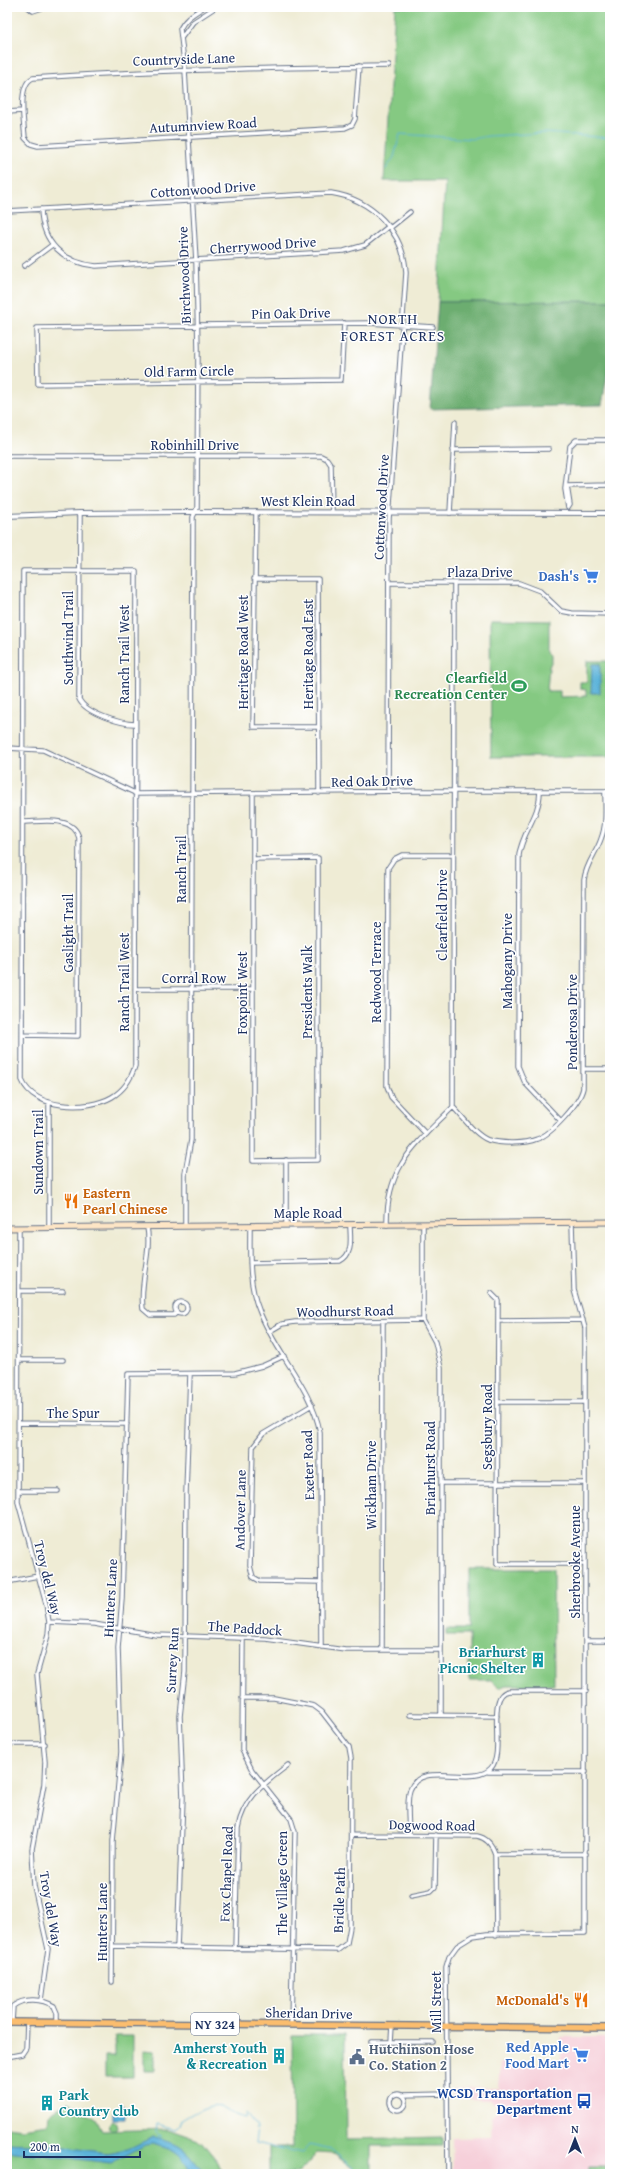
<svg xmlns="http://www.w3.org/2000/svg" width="617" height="2181" font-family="'Gentium Book Plus',serif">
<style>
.built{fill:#f6cfd9}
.green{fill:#85c982;stroke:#507c70}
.forest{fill:#6cad70;stroke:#446e67}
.water{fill:#5cb3d9;stroke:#3c719c}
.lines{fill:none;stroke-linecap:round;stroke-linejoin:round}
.stream{stroke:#5cb3d9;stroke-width:1}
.minor-casing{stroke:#657188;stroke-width:5.5}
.tertiary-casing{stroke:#657188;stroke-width:6}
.secondary-casing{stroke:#657188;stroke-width:7}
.primary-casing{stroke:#657188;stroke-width:8}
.minor{stroke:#fff;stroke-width:3.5}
.tertiary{stroke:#fff;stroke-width:4}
.secondary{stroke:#fde5c5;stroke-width:5}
.primary{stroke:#fbbd6e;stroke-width:5.5}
.labels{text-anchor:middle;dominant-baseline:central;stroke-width:3;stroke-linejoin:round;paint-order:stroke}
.shield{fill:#fff;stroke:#5f6d8e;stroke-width:1}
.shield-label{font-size:13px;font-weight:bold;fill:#1b2f5e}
.street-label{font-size:14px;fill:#1b2f5e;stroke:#fff}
.shop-label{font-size:14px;font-weight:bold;fill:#366cbe;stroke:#fff;text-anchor:end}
.leisure-label{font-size:14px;font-weight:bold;fill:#27864d;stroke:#fff;text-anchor:end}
.food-label{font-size:14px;font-weight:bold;fill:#c56008;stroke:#fff;text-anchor:start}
.culture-label{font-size:14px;font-weight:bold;fill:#0d838f;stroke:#fff;text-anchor:end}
.service-label{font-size:14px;font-weight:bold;fill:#4e5e75;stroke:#fff;text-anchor:start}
.transit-label{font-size:14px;font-weight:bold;fill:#164399;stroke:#fff;text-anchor:end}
.neighbourhood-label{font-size:15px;letter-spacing:1px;fill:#1b2f5e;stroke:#fff}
</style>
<rect width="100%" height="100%" fill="#fff"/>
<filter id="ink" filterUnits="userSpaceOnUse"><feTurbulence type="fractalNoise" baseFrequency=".025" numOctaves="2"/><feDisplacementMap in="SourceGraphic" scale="8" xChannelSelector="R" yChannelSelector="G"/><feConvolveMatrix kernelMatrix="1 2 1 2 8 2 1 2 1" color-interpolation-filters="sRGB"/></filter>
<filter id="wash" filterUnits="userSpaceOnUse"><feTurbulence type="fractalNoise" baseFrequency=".012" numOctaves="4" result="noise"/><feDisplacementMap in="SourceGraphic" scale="16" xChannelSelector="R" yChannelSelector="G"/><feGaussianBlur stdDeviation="0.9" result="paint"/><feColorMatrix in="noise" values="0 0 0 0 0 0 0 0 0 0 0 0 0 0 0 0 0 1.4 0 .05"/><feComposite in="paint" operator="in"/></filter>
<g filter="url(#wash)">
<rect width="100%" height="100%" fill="#efecd5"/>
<path class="built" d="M561,2037H610V2174H453L452,2138L491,2137L492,2116L500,2110L498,2106L489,2100L453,2098V2089L498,2088L500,2063L561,2065Z"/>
<path class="green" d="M395,7H610V301L438,302L445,181H384Z
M490,619L549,620V651L552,654V660L549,667L547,691H560V697L586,696V690L580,689V682H587V661H610V757H491Z
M469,1569H553L554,1685H506L499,1688L491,1680H469V1635H446V1629H469Z
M292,2035H345L346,2139L442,2137V2146H371V2174H360L334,2154L317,2153L298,2174H269V2147H293Z
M115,2036H133V2077H105V2056H115Z
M144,2050L155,2051V2071H144Z
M68,2102L96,2119L102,2131L168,2129L201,2141L218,2162L223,2174H7V2127L22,2129L48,2125L49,2114Z
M108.5 2126a4.5 4.5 0 1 1 9 0a4.5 4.5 0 1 1-9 0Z
M588,2166H610V2174H588Z"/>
<path class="forest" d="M610,301V358L602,405L430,409L438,302Z"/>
<path class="water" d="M592,664H600V693H591Z
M119,2105H125V2119H113V2113H119Z
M153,2137C183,2142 188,2151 205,2174H192L181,2156L173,2150L152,2144L145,2145L111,2163L7,2151V2143L51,2145L107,2153L128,2149Z"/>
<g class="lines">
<path class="stream" d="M386,169L394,157L400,134L472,139L488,136L546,133L610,138
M157,2137L162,2136L156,2133L157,2124L175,2129L179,2126L180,2121C190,2115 208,2103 220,2106C230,2110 233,2116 245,2118L246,2113L257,2127L255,2143L302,2153L309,2145L332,2150L360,2174"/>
</g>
</g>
<g filter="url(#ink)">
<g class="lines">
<defs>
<path id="minor" d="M28,7L33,11L45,7
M182,37L193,22L216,7
M359,66L355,119L352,125L345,128L38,146L31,144L25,138C24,123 17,84 33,78C152,70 270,68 389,66
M7,112L23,111
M41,209C42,243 64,263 96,266L344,251L365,245L389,226
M7,211L331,193C371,199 404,231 406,273L389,519L388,791
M390,228L410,212
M24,266L52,245
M197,325L369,323L433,327
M197,326L37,328L38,384L341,380L344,323
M453,450L549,449
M7,456H321L327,459L331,465L332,512
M567,486L570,505L568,508L565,489L570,446L576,440H610
M567,486L608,485L610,483
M256,512L253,727H319
M80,513L79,699C85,713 121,724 135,724
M450,513L455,422
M23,571H136L135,1066C131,1079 124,1090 112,1097C88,1111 34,1110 22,1080Z
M254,579H318L319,793
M389,583H519L540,591L561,611L572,613L610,614
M7,748L43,750L135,793
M540,791C540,816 522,832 519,855L518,1066L525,1083L560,1120
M253,793V1161L318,1160V858L253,859
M135,794L413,791H610
M135,989H253
M22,1035L78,1036L79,838C74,815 41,822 23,822
M583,1069H610
M49,1102V1228
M453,1107C463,1117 474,1134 488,1140C501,1144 525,1144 537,1139C552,1134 580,1103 583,1088L584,880C586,863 596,854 601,839C607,824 605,807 605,791
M426,1134L391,1097L387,1086L388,868L394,859L402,855H453
M286,1160V1225
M423,1224V1320L435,1342L441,1368V1715
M387,1225C386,1166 415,1145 453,1107L454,583
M185,1226V1173L191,1140L193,517L197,508L198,348L196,261L185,70L180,29C185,18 195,13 204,7
M250,1226C250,1254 248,1283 259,1310C275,1353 311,1386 320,1432L321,1647
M147,1227C152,1254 139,1281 143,1309L150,1315H174L177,1312
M19,1228L18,1502L46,1604L49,1622L48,1635L37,1674L45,1762L44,1784L32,1849L34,1886L48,1949L41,2000
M250,1263L340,1261C354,1254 350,1238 350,1225
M19,1291H63
M491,1293L498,1300L497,1564H585
M175 1308a6 6 0 1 1 12 0a6 6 0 1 1-12 0Z
M498,1321L583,1320
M270,1331L282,1324L295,1322L423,1320
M19,1360H63
M498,1402H585
M312,1405L263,1434L253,1447L250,1566L253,1577L260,1581L321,1582
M19,1423L127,1424
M441,1483H585
M18,1491H58
M7,1582L38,1576
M49,1622L94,1624L156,1635L266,1639L345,1650H441
M243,1638L242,1750L252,1770L291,1819L295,1832L291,2025
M586,1641H610
M382,1650L383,1321
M410,1715L497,1716
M7,1744H45
M488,1772H586
M351,1835L477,1836C487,1838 492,1844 495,1854L496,1935
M409,1835C409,1822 406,1802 410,1790C421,1759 473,1788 491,1768C506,1752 485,1694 509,1691H586
M495,1854H586
M411,1895L431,1891L435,1887L436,1835
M112,1946L338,1950L347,1943L350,1927L351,1758L349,1747L322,1712L314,1706L274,1698H242
M177,1948L183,1798L180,1716L185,1672L186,1493L190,1374
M235,1949L238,1828C243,1798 265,1783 288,1765
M112,1982L113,1841L121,1752L118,1648L122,1599L128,1374L235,1373L262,1366L284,1356
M12,2022L13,2006C25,1997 42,1999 54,2006L57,2013V2022
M371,2042H433
M391,2042L392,2026
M7,2057L22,2054L26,2048L27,2022
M390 2102a8 8 0 1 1 16 0a8 8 0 1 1-16 0Z
M402,2095L447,2094
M448,2174L446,1967L449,1957L457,1946L473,1936L487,1934L585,1933V1328L574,1290L572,1223"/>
<path id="tertiary" d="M7,516L80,513L187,512L610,513"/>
<path id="secondary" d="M7,1228L610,1222"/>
<path id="primary" d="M7,2022L610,2028"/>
</defs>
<use href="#minor" class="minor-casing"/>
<use href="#tertiary" class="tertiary-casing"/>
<use href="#secondary" class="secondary-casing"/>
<use href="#primary" class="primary-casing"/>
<use href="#minor" class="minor"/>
<use href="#tertiary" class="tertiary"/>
<use href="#secondary" class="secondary"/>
<use href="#primary" class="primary"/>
</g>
</g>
<defs>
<symbol id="supermarket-bare" viewBox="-9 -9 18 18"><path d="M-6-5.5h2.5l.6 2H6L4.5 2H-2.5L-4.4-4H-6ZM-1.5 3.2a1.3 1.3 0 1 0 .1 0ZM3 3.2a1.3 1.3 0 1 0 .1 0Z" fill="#3f7fe0" stroke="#fff" stroke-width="2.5" paint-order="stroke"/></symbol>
<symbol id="stadium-bare" viewBox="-9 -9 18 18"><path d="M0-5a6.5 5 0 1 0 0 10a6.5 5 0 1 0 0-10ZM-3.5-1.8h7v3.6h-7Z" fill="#2e9e5b" stroke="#fff" stroke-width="2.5" paint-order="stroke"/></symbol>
<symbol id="restaurant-bare" viewBox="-9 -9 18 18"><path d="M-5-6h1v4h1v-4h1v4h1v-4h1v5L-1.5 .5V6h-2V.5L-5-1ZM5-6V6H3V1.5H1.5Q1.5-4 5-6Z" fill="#e8710a" stroke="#fff" stroke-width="2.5" paint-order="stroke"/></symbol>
<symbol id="building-bare" viewBox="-9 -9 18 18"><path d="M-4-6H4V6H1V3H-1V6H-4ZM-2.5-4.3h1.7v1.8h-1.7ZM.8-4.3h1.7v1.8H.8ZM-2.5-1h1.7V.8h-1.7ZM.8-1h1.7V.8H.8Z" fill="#0f9aa8" stroke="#fff" stroke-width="2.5" paint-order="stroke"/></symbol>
<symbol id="civic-bare" viewBox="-9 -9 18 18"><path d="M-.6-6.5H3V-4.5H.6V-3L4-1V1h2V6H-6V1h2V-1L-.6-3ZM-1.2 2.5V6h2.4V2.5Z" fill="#5c6f8a" stroke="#fff" stroke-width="2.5" paint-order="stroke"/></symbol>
<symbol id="bus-bare" viewBox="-9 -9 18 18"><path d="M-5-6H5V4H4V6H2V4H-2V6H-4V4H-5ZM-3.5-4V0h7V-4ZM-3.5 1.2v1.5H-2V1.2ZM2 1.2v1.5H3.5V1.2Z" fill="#1a4fb4" stroke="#fff" stroke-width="2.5" paint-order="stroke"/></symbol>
</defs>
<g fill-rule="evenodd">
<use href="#supermarket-bare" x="580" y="565" width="22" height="22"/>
<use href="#stadium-bare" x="508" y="675" width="22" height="22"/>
<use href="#restaurant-bare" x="60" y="1190" width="22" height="22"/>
<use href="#building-bare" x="527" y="1649" width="22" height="22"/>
<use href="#restaurant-bare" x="570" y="1989" width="22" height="22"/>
<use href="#supermarket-bare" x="570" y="2044" width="22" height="22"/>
<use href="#building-bare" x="268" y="2045" width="22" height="22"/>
<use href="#civic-bare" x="346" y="2046" width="22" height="22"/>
<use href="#bus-bare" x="573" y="2090" width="22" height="22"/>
<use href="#building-bare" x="36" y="2092" width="22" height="22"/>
</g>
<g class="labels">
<rect class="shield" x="191" y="2013" width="48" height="22" rx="3"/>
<g class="shield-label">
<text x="215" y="2024">NY 324</text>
</g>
<g class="street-label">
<text transform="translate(184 59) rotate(-2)">Countryside Lane</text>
<text transform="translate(203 125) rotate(-3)">Autumnview Road</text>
<text transform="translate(203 189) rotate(-4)">Cottonwood Drive</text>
<text transform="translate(263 245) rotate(-4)">Cherrywood Drive</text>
<text transform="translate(184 275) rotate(-92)">Birchwood Drive</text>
<text transform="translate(291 313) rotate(-1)">Pin Oak Drive</text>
<text transform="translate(189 371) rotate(-1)">Old Farm Circle</text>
<text x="195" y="445">Robinhill Drive</text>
<text x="308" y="501">West Klein Road</text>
<text transform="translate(381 507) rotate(-87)">Cottonwood Drive</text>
<text x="480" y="572">Plaza Drive</text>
<text transform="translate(68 638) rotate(-90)">Southwind Trail</text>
<text transform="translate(243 652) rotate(-90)">Heritage Road West</text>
<text transform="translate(124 654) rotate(-90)">Ranch Trail West</text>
<text transform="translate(308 654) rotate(-90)">Heritage Road East</text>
<text transform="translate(372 781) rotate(-1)">Red Oak Drive</text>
<text transform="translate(181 869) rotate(-90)">Ranch Trail</text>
<text transform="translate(442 915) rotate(-90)">Clearfield Drive</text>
<text transform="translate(68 933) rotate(-90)">Gaslight Trail</text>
<text transform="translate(507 961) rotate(-90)">Mahogany Drive</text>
<text transform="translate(376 972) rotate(-90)">Redwood Terrace</text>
<text x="194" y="978">Corral Row</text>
<text transform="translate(124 982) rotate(-90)">Ranch Trail West</text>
<text transform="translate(307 992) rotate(-90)">Presidents Walk</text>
<text transform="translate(242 993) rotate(-90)">Foxpoint West</text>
<text transform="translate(572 1022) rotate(-90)">Ponderosa Drive</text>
<text transform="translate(38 1152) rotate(-90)">Sundown Trail</text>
<text x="308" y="1213">Maple Road</text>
<text transform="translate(345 1311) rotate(-1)">Woodhurst Road</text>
<text x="73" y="1413">The Spur</text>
<text transform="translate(487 1427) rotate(-90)">Segsbury Road</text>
<text transform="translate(308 1465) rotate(-92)">Exeter Road</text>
<text transform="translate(430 1468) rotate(-90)">Briarhurst Road</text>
<text transform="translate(371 1485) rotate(-90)">Wickham Drive</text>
<text transform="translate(240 1510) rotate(-89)">Andover Lane</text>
<text transform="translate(575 1562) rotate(-90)">Sherbrooke Avenue</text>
<text transform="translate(48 1578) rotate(76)">Troy del Way</text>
<text transform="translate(110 1598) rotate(-87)">Hunters Lane</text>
<text transform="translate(245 1628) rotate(4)">The Paddock</text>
<text transform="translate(172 1660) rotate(-87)">Surrey Run</text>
<text transform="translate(432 1825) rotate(1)">Dogwood Road</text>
<text transform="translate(226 1874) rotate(-88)">Fox Chapel Road</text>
<text transform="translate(282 1883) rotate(-90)">The Village Green</text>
<text transform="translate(339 1900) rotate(-88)">Bridle Path</text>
<text transform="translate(51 1909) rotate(80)">Troy del Way</text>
<text transform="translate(102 1922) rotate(-90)">Hunters Lane</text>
<text transform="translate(436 2002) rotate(-90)">Mill Street</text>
<text transform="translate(309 2013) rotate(1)">Sheridan Drive</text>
</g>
<g class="shop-label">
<text x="579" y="576">Dash's</text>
<text x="569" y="2047">Red Apple<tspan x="569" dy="16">Food Mart</tspan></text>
</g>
<g class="leisure-label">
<text x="507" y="678">Clearfield<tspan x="507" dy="16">Recreation Center</tspan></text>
</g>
<g class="food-label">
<text x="83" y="1193">Eastern<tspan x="83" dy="16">Pearl Chinese</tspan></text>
<text x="569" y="2000" text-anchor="end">McDonald's</text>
</g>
<g class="culture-label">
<text x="526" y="1652">Briarhurst<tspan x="526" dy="16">Picnic Shelter</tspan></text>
<text x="267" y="2048">Amherst Youth<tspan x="267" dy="16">&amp; Recreation</tspan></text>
<text x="59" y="2095" text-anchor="start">Park<tspan x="59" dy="16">Country club</tspan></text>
</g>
<g class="service-label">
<text x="369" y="2049">Hutchinson Hose<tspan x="369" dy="16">Co. Station 2</tspan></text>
</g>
<g class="transit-label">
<text x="572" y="2093">WCSD Transportation<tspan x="572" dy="16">Department</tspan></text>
</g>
<g class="neighbourhood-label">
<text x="393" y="318">NORTH<tspan x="393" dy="17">FOREST ACRES</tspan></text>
</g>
</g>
<rect width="617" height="2181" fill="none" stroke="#fff" stroke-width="24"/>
<g transform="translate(575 2139)" stroke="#ffffff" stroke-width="3" paint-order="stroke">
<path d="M0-3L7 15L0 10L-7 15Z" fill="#1b2f5e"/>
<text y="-6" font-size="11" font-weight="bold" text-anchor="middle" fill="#1b2f5e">N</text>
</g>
<path d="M24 2151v6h116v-6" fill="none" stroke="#1b2f5e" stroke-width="2"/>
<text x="30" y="2151" font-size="12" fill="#1b2f5e" stroke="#ffffff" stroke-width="3" paint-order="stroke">200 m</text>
</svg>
